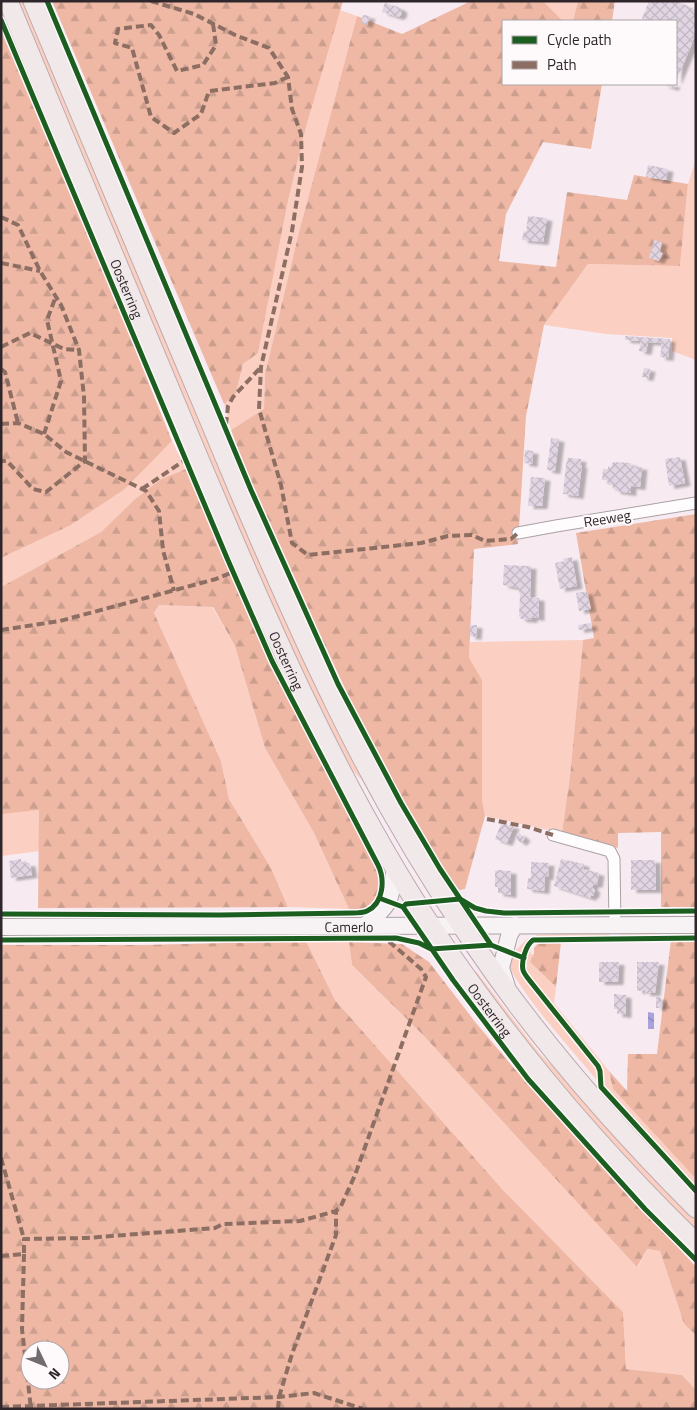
<svg xmlns="http://www.w3.org/2000/svg" width="697" height="1410" font-family="'Titillium Web',sans-serif">
<style>
.grass{fill:#fbd0c2}
.forest{fill:url(#forest-firs);fill-rule:evenodd}
.water{fill:url(#water-waves)}
.building{fill:url(#building-cross-hatch);filter:url(#shadow)}
.lines{fill:none;stroke-linecap:round;stroke-linejoin:round}
.street-casing{stroke:#aaa1a6;stroke-width:13}
.secondary-casing{stroke:#aaa1a6;stroke-width:18}
.primary-casing{stroke:#bcaaae;stroke-width:21}
.street{stroke:#fefcfd;stroke-width:11}
.secondary{stroke:#f7f2f3;stroke-width:16}
.primary{stroke:#f0e8e9;stroke-width:19}
.quiet{stroke:#8d6e63;stroke-width:4;stroke-dasharray:8 4;stroke-linecap:butt}
.cycleway-casing{stroke:#fef9fb;stroke-width:8}
.cycleway{stroke:#1b5e20;stroke-width:5}
.labels{text-anchor:middle;dominant-baseline:central;stroke-width:4.5;stroke-linejoin:round;paint-order:stroke}
.street-label{font-size:14px;fill:#2e262a;stroke:#fef9fb}
</style>
<defs>
<pattern id="forest-firs" width="22" height="20" patternUnits="userSpaceOnUse" patternTransform="scale(1.25)"><rect width="22" height="20" fill="#eeb8a5"/><path d="M5 1l3.5 6h-7zM16 11l3.5 6h-7z" fill="#cc9e8e"/></pattern>
<pattern id="water-waves" width="16" height="10" patternUnits="userSpaceOnUse" patternTransform="scale(1.25)"><rect width="16" height="10" fill="#a9a2dd"/><path d="M0 5q4-4 8 0t8 0" fill="none" stroke="#8a84b3"/></pattern>
<pattern id="building-cross-hatch" width="8" height="8" patternUnits="userSpaceOnUse" patternTransform="scale(1.25)"><rect width="8" height="8" fill="#e2d5e3"/><path d="M0 0l8 8M0 8l8-8" fill="none" stroke="#c2b7c3"/></pattern>
<filter id="shadow"><feDropShadow dx="5.5" dy="3" stdDeviation="1" flood-color="#0004"/></filter>
</defs>
<rect width="100%" height="100%" fill="#f7ebf1"/>
<path class="grass" d="M15,1H26L418,869L415,871L361,779L346,764L277,624Z
M543,1H578L573,21H563Z
M340,10L357,16L299,232L265,374L264,409L231,430L224,404L236,393L243,364L258,352L288,201L306,127Z
M696,159V360L672,351V338L606,334L544,325L588,264L680,266L688,184Z
M172,441L186,469L161,479L134,500L101,532L1,587V558L71,525L125,489Z
M159,605L212,607L235,646L265,748L314,833L349,909L288,907L271,868L229,799L221,761L154,613Z
M583,640L570,776L562,833L485,816L482,800L469,658L470,642Z
M39,810L40,851L1,856V813Z
M621,931H656L661,936H619Z
M610,932L611,936L534,937L526,945L524,952L521,954L514,952L527,939L538,935Z
M306,941L349,942L352,965L423,1035L638,1267L647,1249L660,1251L684,1324L696,1335V1390L682,1375L626,1369L623,1312L503,1190L335,1000Z
M529,947H530L531,954H534L530,962L556,987L554,1003L609,1071L613,1089L696,1179V1188L653,1143L603,1087L602,1070L598,1064L526,973C523,964 526,956 529,947Z
M513,956L517,957L521,962L524,976L596,1066L598,1072L599,1083C569,1046 532,1008 509,967Z
M476,971L540,1054L573,1086L647,1170L696,1219V1231L626,1159L558,1083L474,974Z"/>
<path class="forest" d="M52,1H343L306,127L288,201L258,353L243,364L236,393L224,404Z
M471,1H543L563,21H503V84H602L591,149L543,142L506,214L499,261L556,267L567,192L627,200L634,175L688,184L680,266L588,264L544,325L526,416L518,544L474,549L469,658L482,680V800L485,816L465,889L459,890L436,862L376,754L307,608L254,491L231,430L264,409L265,374L299,232L357,16L402,34Z
M578,1H615L612,21H573Z
M1,25L87,229L172,441L125,489L71,525L1,558Z
M186,469L262,646L377,867L381,884L375,900L368,907L357,910L349,909L314,833L265,748L235,646L213,607L159,605L154,613L221,761L229,799L271,868L288,907L38,908L39,810L1,814V587L101,532L134,500L161,479Z
M696,514V907H661V832L618,833V848L562,833L570,776L583,640L594,638L576,533Z
M671,940L696,941V1179L613,1089L609,1071L627,1091L628,1054H657Z
M306,941L335,1000L503,1190L623,1312L626,1369L682,1375L696,1390V1409H1V945H143ZM30,1350H60V1380H30Z
M349,942L402,944L429,962L476,1023L513,1067L696,1267V1335L684,1324L660,1251L647,1249L637,1267L423,1035L352,965Z
M561,942L556,987L530,962L534,954V948L538,943Z"/>
<path class="water" d="M648,1012L654,1013V1029H648Z"/>
<path class="building" d="M649,1H676L696,10V35L692,41H693L676,82V21H641Z
M385,3L398,7L402,10L401,15L398,17L382,12Z
M363,15L370,16L367,25L361,23Z
M662,84H675L673,88Z
M648,165L668,169L666,180L646,177Z
M528,216L547,218L543,242L522,240L524,231L526,232Z
M654,240L662,242L660,252L663,253L659,261L649,258Z
M625,336L670,339L668,358L660,357L662,343L648,342L646,352L639,351L641,341L625,340Z
M644,368L650,369L648,378L642,377Z
M551,438L559,439L555,471L547,470Z
M525,450L533,451L532,464L524,463Z
M680,457L685,483L669,486L665,459Z
M568,458L581,459L580,465H582L578,496L563,494L566,464Z
M613,462L631,463V466L642,467L640,487L631,486V493L615,491L616,485H608L607,480H602L603,469H608V466L611,467Z
M531,477L545,478L542,506H528Z
M572,557L577,586L560,589L555,563L564,561L563,559Z
M504,565L531,566L530,597L539,598V618L532,617V620L521,619L519,616L520,596L519,591L520,588L503,585Z
M587,591L591,609L579,611L576,593Z
M591,623L592,628L579,630L578,625Z
M470,625H477L476,637L470,636Z
M501,824L514,826L507,843L495,839Z
M519,833L525,838L521,843L515,838Z
M21,859V864L30,863L32,875L11,878L9,861Z
M561,859L584,864L583,869L599,873L597,885L594,884L592,887L595,890L593,896L591,895V898L554,886Z
M631,860H655L656,890H631Z
M531,862L549,863L548,877H545L544,891L527,889L528,878L530,879L531,875Z
M499,870L511,871V895L498,893V887H495V871Z
M599,962H619L618,982H599Z
M637,962H659L655,993H645V990L637,991Z
M614,994L626,995V1015L617,1014V1009H614Z
M656,997H661V1008H656Z"/>
<g class="lines">
<defs>
<path id="street" d="M518,533L556,526L696,503
M553,835L610,851L614,859L615,925"/>
<g id="secondary">
<path d="M364,926C392,904 391,900 395,866"/>
<path id="s1" d="M1,927L696,925"/>
<path d="M507,987L501,968L509,936L515,925"/>
</g>
<g id="primary">
<path id="s2" d="M8,1C71,154 135,307 199,459C267,620 337,783 433,929C509,1042 598,1148 696,1243"/>
<path d="M33,1C92,141 150,280 209,419C249,516 290,612 336,706C376,789 424,871 476,947C539,1040 617,1129 696,1208"/>
</g>
</defs>
<use href="#street" class="street-casing"/>
<use href="#secondary" class="secondary-casing"/>
<use href="#primary" class="primary-casing"/>
<use href="#street" class="street"/>
<use href="#secondary" class="secondary"/>
<use href="#primary" class="primary"/>
<path class="quiet" d="M151,1L194,14L235,35L269,48L288,77L292,109L301,134L302,167L292,231L261,367L259,409L281,485L292,543L308,555L421,543L448,536L472,535L485,541L511,539L518,533
M213,24L216,45L203,65L177,71L159,35L151,25L118,29L115,43L132,48L151,117L174,133L201,114L209,91L275,83L288,77
M1,217L18,225L40,271L61,305L79,350L84,397L85,461L46,492L33,489L7,461H1
M1,263L40,271
M1,347L30,333L64,349L79,350
M1,369L5,372L18,423
M1,424L18,423L44,434L66,452L146,491L159,511L163,550L174,591
M226,425L228,406L233,397L261,367
M44,434L61,381L47,320L56,296
M142,489L185,460
M1,630L60,621L216,579L233,572
M487,819L528,827L553,835
M1,1158L24,1239
M24,1254L22,1329L31,1409
M1,1256L24,1254V1239L86,1238L215,1228L223,1224L300,1221L336,1211L341,1206L355,1175L426,977L421,969L385,938
M1,1407L279,1397L314,1393L363,1409
M278,1409L279,1397L292,1354L336,1235V1211"/>
<defs>
<path id="cycleway" d="M47,1L251,490L338,684L401,803L440,869L491,945
M1,20L227,558L272,661L378,865C385,879 384,903 367,911C363,913 356,913 352,913L220,915L1,914
M379,898L403,907L453,980L528,1079L645,1209L696,1260
M403,907L406,904L460,899L475,908L486,911L504,913L696,911
M696,938L533,940C526,945 521,961 523,970C524,974 528,978 530,981L598,1066L600,1071L601,1087L696,1191
M1,940L396,938L419,943L431,949L491,945L524,958"/>
</defs>
<use href="#cycleway" class="cycleway-casing"/>
<use href="#cycleway" class="cycleway"/>
</g>
<g class="labels">
<g class="street-label">
<text stroke="none"><textPath href="#s2" startOffset="311">Oosterring</textPath></text>
<text transform="translate(607 518) rotate(-9)">Reeweg</text>
<text stroke="none"><textPath href="#s2" startOffset="716">Oosterring</textPath></text>
<text stroke="none"><textPath href="#s1" startOffset="348">Camerlo</textPath></text>
<text stroke="none"><textPath href="#s2" startOffset="1121">Oosterring</textPath></text>
</g>
</g>
<rect width="697" height="1410" fill="none" stroke="#2e262a" stroke-width="5"/>
<rect x="502" y="20" width="175" height="65" fill="#fef9fb" stroke="#aba5a7"/>
<rect x="512" y="36" width="25" height="8" fill="#1b5e20" stroke="#aba5a7"/>
<text x="547" y="45" font-size="15" fill="#2e262a">Cycle path</text>
<rect x="512" y="61" width="25" height="8" fill="#8d6e63" stroke="#aba5a7"/>
<text x="547" y="70" font-size="15" fill="#2e262a">Path</text>
<g transform="translate(45 1365) rotate(133)"><circle r="24" fill="#fef9fb" stroke="#aba5a7"/>
<path d="M0-4L9 19L0 12L-9 19Z" fill="#746b70"/>
<text y="-8" font-size="14" font-weight="bold" text-anchor="middle" fill="#2e262a">N</text>
</g>
</svg>
